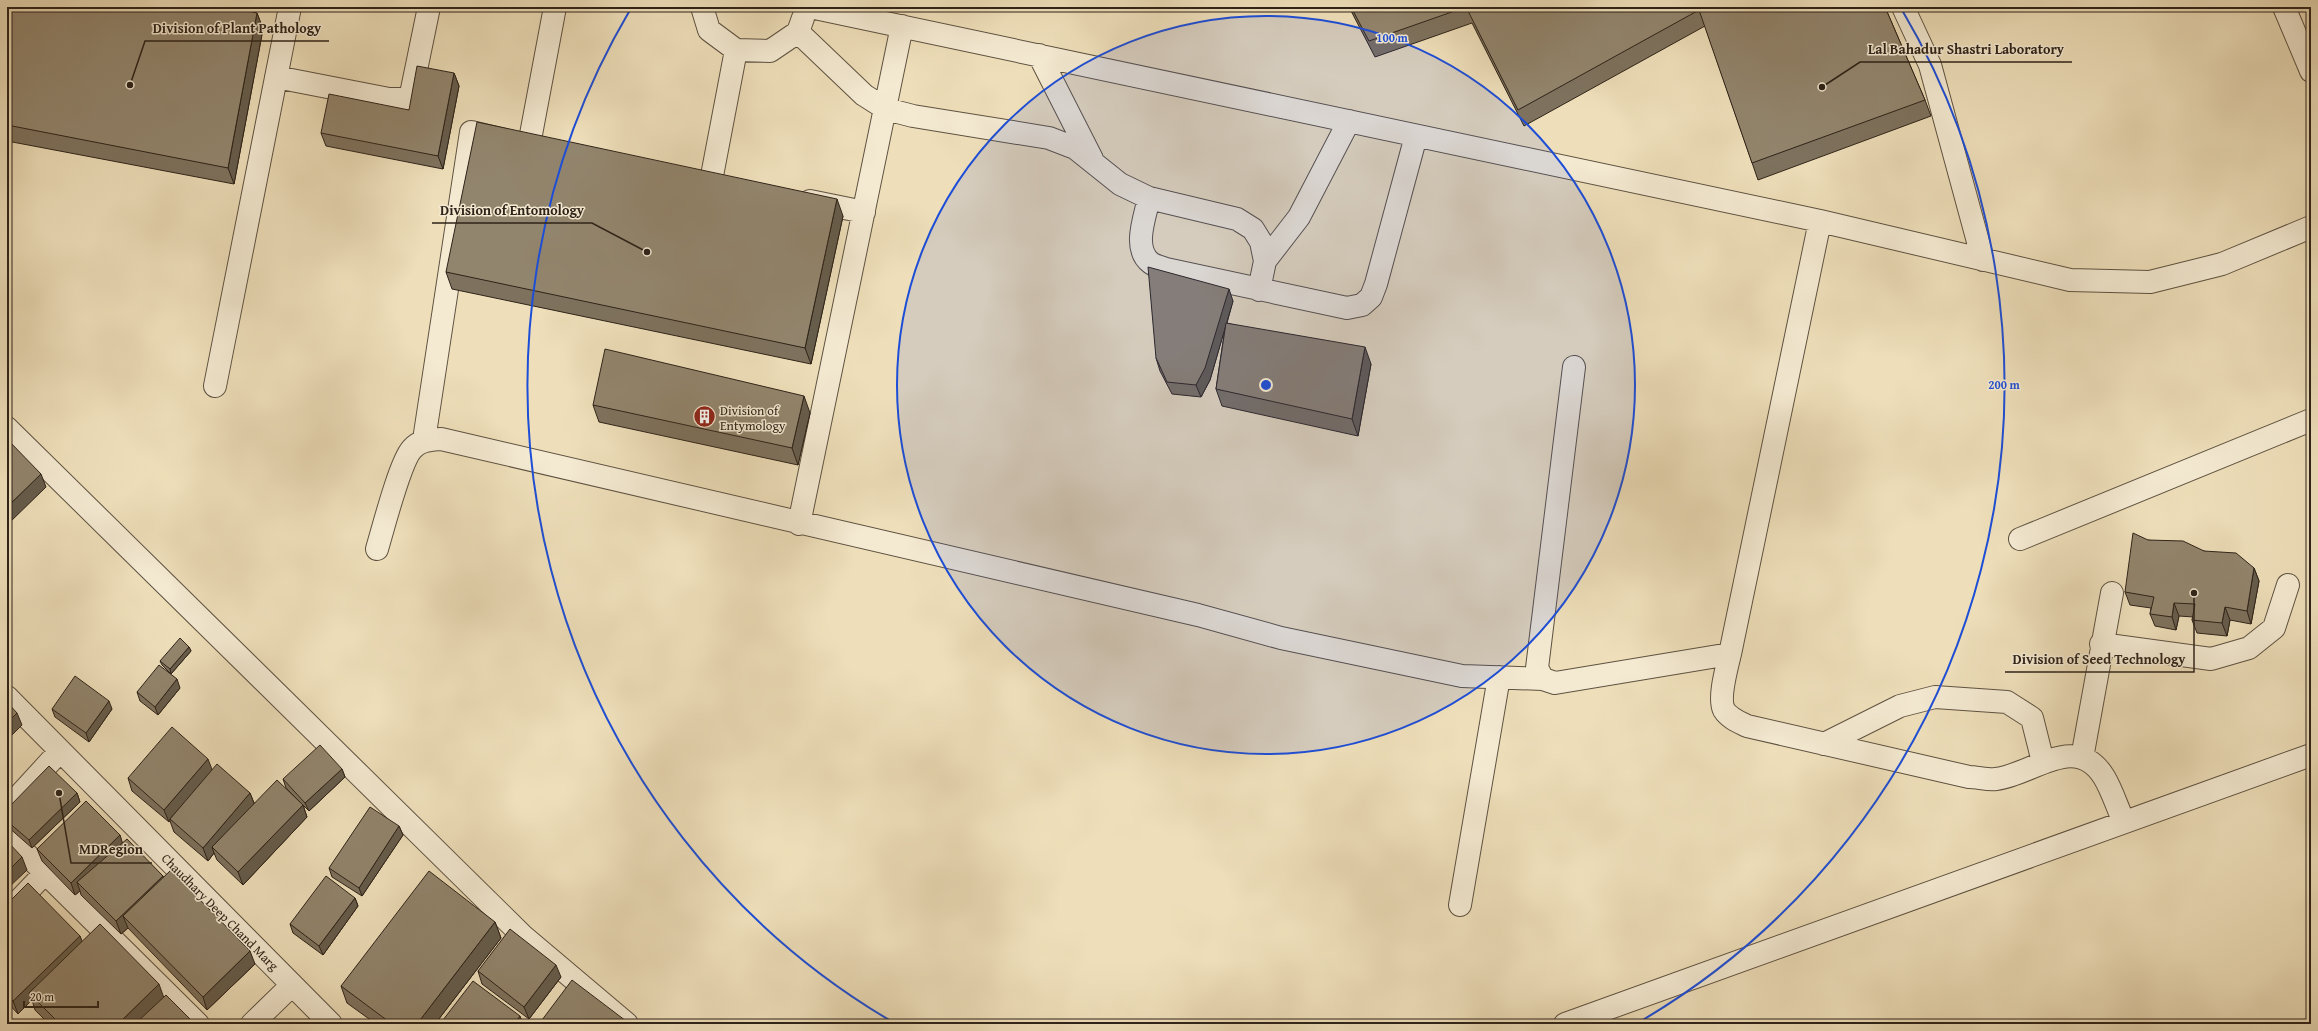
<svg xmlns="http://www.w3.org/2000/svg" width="2318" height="1031" font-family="'Gentium Book Plus',serif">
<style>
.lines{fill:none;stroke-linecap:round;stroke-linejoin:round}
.minor-casing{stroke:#5e5241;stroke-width:24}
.minor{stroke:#f4ead2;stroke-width:22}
.wall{fill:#7e725e;stroke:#2e2319}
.shaded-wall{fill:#665d4c;stroke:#2e2319}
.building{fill:#92856d;stroke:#2e2319}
.ring{fill:none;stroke:#1d4ed8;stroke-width:2}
.labels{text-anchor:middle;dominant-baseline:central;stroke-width:3;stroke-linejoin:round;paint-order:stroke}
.poi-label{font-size:13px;fill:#2e2319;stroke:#f4ead2;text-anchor:start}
.street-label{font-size:13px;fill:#2e2319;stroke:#f4ead2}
.centre{fill:#1d4ed8;stroke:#f4ead2;stroke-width:2}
.ring-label{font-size:12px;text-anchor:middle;font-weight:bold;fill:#1d4ed8;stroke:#f4ead2;stroke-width:3;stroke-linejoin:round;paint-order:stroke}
.leader{fill:none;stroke:#2e2319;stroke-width:1.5}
.callout-dot{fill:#2e2319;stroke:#f4ead2;stroke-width:1.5}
.callout-label{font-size:14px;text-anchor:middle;font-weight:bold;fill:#2e2319;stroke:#f4ead2;stroke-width:3;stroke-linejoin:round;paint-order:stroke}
</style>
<rect width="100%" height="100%" fill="#eedfba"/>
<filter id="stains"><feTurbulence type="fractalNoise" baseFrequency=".005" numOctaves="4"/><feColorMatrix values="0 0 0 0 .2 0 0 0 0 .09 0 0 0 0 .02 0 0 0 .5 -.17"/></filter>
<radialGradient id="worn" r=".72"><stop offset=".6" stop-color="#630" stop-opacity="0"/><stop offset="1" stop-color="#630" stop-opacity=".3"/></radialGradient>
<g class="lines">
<defs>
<path id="minor" d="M702,7L709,30L736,50L770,51L798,32L803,18
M810,7L1820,221L2070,280L2150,282L2222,264L2311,227
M1903,7L1930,65L1983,260
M2284,7L2311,71
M798,32L864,95L886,109L913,116L1049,138L1075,148L1120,184L1149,198L1237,219L1253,229L1261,242L1265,261L1259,290
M1039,55L1092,159
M276,77L389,99H410L429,7
M529,145L555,7
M711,181L736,50
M1149,198C1145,217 1132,249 1151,263C1155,266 1162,267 1166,269L1347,308L1362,305L1371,297L1376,284L1416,136
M810,201L864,212
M1820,221L1730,654C1727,667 1718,698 1724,710C1729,718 1739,722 1747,726L1969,777C1977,777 1988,780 1996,779C2032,775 2076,731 2104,777C2112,790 2117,807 2124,822
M1265,261L1299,217L1349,121
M1574,367L1537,668L1543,679L1555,683L1730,654
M215,386L290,7
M7,428L524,937L627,1024
M424,440L471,132L504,140
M799,524L902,26
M2020,539L2311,420
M377,549C383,529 400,462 412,449C420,440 430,440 441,439L1198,615L1281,638L1462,676L1543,679
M2101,644L2211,659L2249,648L2274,628L2288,585
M7,697L331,1024
M1824,744L1900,706L1935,697L2007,702L2032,718L2043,762
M2082,758L2112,593
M7,809L60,751
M7,835L198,1024
M1460,905L1499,677
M7,913L45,873
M252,1024L292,985
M1565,1024L2311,755"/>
</defs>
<use href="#minor" class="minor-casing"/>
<use href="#minor" class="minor"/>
</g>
<path class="wall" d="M7,7L257,13L263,29L234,184L7,141Z
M1349,7H1885L1925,100L1931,116L1758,180L1705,26L1524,126L1472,23L1375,57Z
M454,73L459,86L443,169L326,146L321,133L409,110Z
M843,216L811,364L452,289L446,272Z
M1233,301L1227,323L1371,364L1358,436L1222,406L1216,389L1225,328L1210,380L1201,397L1172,394L1160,371L1156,358Z
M593,405L810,413L798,465L599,422Z
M2148,540L2204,551L2254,568L2259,581L2251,624L2230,620L2227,636L2197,633L2192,620L2193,617L2179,616L2176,630L2155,626L2150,614L2151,608L2130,605L2125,592Z
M189,647L191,651L171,674L162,665L160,661Z
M180,688L158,715L140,701L137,692Z
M52,709H112L89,742L55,717Z
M342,769L345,777L309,811L303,805L307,817L243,885L217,860L214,853L208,861L174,832L170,821L169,822L132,791L128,778L212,770L250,793L254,803L300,802L286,788L283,779Z
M77,793L80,802L32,848L7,826V809Z
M399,826L403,835L362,896L332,877L329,868Z
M120,835L122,843L163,876L164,877L255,964L207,1010L128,928L121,934L81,895L80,891L75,895L42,861L37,849Z
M355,898L358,906L323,955L293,933L290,924Z
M7,904L80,936L82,942L163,997L195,1024H49L35,1010L32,1000L18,1014L7,1002Z
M495,922L501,938L435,1024H376L347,1003L341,986Z
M478,971L561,977L529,1019L482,984Z"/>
<path class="shaded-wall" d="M257,13L263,29L234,184L228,168Z
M454,73L459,86L443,169L438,156Z
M837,199L843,216L811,364L805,348Z
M1229,289L1233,301L1210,380L1201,397L1196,385Z
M1365,347L1371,364L1358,436L1352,419Z
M804,396L810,413L798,465L792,448Z
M41,474L46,487L7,525V507Z
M2254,568L2259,581L2251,624L2247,611Z
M2174,603L2179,616L2176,630L2172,617Z
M2225,607L2230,620L2227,636L2222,623Z
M189,647L191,651L171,674L170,669Z
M177,679L180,688L158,715L155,707Z
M109,701L112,709L89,742L86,733Z
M17,713L22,725L7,740V723Z
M208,759L213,772L170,819V821L169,822L164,810Z
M342,769L345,777L309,811L305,803Z
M77,793L80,802L32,848L29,840Z
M250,793L255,806L212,847L214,853L208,861L203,848Z
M303,805L307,817L243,885L238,872Z
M399,826L403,835L362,896L359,888Z
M120,835L124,848L77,882L80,891L75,895L71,883Z
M22,857L27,870L7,889V872Z
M163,876L168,888L123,916L128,928L121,934L116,921Z
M355,898L358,906L323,955L319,946Z
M495,922L501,938L435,1024H417Z
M80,936L85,949L29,993L32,1000L18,1014L13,1001Z
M250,951L255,964L207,1010L203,997Z
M556,965L561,977L529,1019L524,1007Z
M159,984L165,1001L141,1024H118Z
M520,1016L523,1024H514Z"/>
<path class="building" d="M7,7H231L257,13L228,168L7,125Z
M1351,7H1466L1369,41Z
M1466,7H1885L1925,100L1752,163L1699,10L1518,110Z
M417,66L454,73L438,156L321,133L329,94L409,110Z
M477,122L837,199L805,348L446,272Z
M1148,267L1229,289L1205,368L1196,385L1167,382L1156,358Z
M1226,323L1365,347L1352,419L1216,389Z
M605,349L804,396L792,448L593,405Z
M8,440L41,474L7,507V441Z
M2133,533L2148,540L2183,541L2204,551L2236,553L2254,568L2247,611L2225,607L2222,623L2192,620L2195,604L2174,603L2172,617L2150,614L2154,597L2125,592Z
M180,638L189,647L170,669L160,661Z
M159,665L177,679L155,707L137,692Z
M75,676L109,701L86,733L52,709Z
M7,702L17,713L7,723Z
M172,727L208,759L164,810L128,778Z
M320,745L342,769L305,803L283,779Z
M217,764L250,793L203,848L170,819Z
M49,766L77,793L29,840L7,821V809Z
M277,780L303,805L238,872L212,847Z
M86,801L120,835L71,883L37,849Z
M370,807L399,826L359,888L329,868Z
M127,839L163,876L116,921L77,882Z
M7,841L22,857L7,872Z
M171,870L250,951L203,997L123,916Z
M429,871L495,922L417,1024H392L341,986Z
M326,876L355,898L319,946L290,924Z
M28,883L80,936L13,1001L7,994V904Z
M100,924L159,984L118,1024H60L29,993Z
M510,929L556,965L524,1007L478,971Z
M572,980L630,1024H539Z
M473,981L520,1016L514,1024H447L443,1020Z
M166,995L195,1024H135Z"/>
<circle cx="1266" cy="385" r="369" fill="#1d4ed8" fill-opacity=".12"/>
<g class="ring">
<circle cx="1266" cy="385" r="369"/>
<path d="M891 1021A738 738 0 0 1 630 10M1902 10A738 738 0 0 1 1641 1021"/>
</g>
<defs>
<symbol id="building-disc" viewBox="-11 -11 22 22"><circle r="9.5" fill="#8f2418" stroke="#f4ead2"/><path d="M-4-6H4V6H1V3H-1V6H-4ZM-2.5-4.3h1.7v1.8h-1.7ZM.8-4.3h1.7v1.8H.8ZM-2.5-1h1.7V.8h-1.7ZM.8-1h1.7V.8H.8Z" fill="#fff"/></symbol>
</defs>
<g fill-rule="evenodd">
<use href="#building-disc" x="692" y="404" width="25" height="25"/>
</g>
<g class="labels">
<g class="poi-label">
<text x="720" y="410">Division of<tspan x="720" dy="15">Entymology</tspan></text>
</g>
<g class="street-label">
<text transform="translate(220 912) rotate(45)">Chaudhary Deep Chand Marg</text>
</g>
</g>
<circle cx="1266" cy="385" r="6" class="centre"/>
<g class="ring-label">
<text x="1392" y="42">100 m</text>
<text x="2004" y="389">200 m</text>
</g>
<path class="leader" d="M130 85L145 41H329M1822 87L1860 62H2072M647 252L592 223H432M2194 593L2194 672H2005M59 793L71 863H152"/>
<g class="callout-dot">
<circle cx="130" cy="85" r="4"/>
<circle cx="1822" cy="87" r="4"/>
<circle cx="647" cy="252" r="4"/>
<circle cx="2194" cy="593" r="4"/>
<circle cx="59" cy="793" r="4"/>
</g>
<g class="callout-label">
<text x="237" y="33">Division of Plant Pathology</text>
<text x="1966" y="54">Lal Bahadur Shastri Laboratory</text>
<text x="512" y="215">Division of Entomology</text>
<text x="2099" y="664">Division of Seed Technology</text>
<text x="111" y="854">MDRegion</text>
</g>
<rect width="2318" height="1031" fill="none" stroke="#eedfba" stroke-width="24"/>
<rect x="8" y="8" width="2302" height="1015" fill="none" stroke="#2e2319" stroke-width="2"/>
<rect x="12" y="12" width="2294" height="1007" fill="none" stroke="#2e2319"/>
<path d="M24 1001v6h74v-6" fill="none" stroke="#2e2319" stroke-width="2"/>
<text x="30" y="1001" font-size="12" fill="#2e2319" stroke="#f4ead2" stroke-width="3" paint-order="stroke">20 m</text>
<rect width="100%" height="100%" filter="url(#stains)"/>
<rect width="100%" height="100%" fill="url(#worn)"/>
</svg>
